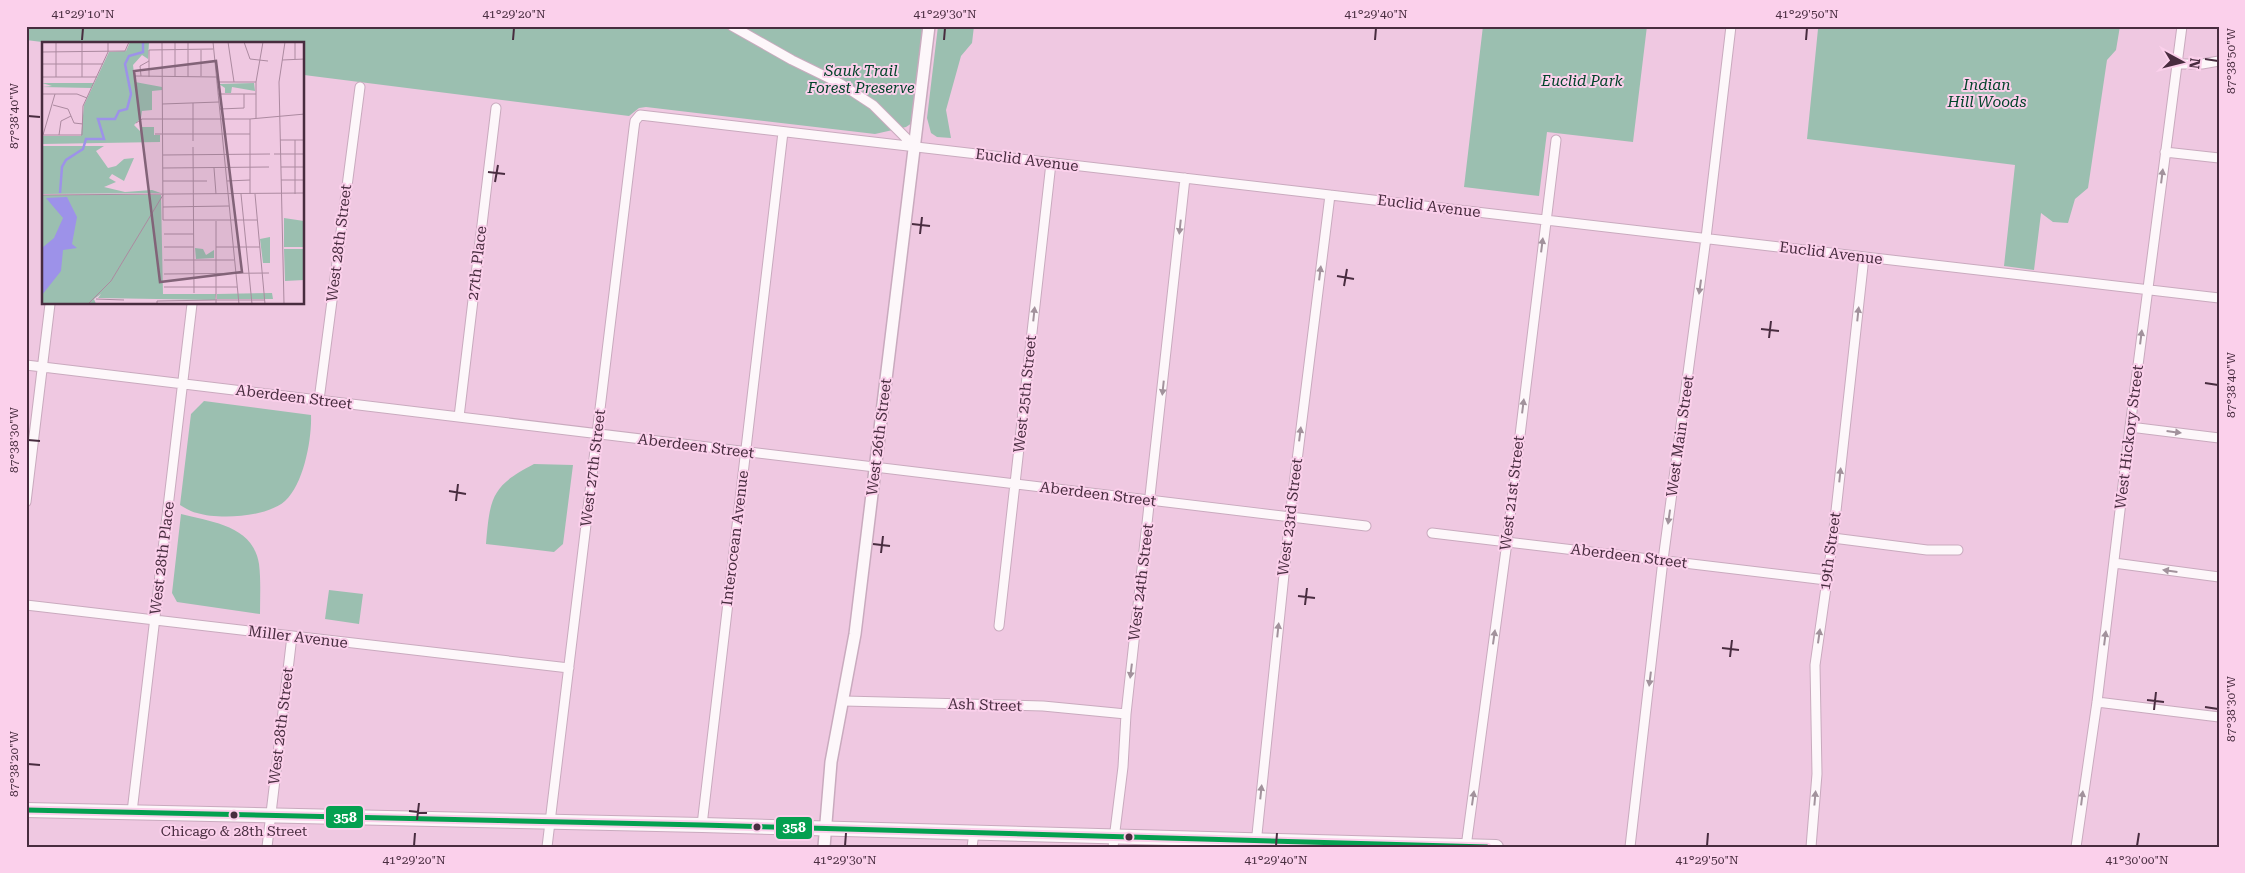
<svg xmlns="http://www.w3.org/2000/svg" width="2245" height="873" font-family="'Roboto Serif',serif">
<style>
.green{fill:#9bbfb0}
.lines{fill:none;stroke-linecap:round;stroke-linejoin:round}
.minor-casing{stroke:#c9aabe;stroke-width:11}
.tertiary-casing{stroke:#c9aabe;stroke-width:14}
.primary-casing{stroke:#c9aabe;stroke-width:16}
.minor{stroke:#fdf7fa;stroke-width:9}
.tertiary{stroke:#fdf7fa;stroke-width:11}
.primary{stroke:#fdf7fa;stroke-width:14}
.bus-1-casing{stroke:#fbd0eb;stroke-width:9}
.bus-1{stroke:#04a050;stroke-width:5}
.oneway{fill:#a2929c}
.ticks{fill:none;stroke:#482c3f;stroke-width:2}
.bus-dot{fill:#482c3f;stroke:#fbd0eb;stroke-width:2}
.labels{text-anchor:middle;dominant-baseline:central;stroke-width:4;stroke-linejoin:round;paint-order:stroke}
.bus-label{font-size:14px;fill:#482c3f;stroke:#fbd0eb}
.park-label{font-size:15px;font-style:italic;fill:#004329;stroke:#fbd0eb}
.street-label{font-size:15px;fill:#482c3f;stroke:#fbd0eb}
.inset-river{fill:none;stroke:#9d92e9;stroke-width:2.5}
.inset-road{fill:none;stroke:#ac8aa0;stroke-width:1}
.view{fill:#826378;fill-opacity:0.15;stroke:#826378;stroke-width:2.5}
.inset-edge{fill:none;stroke:#482c3f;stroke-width:2.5}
.line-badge{stroke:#fbd0eb;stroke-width:2}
.badge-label{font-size:14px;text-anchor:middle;font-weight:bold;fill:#fff}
.neatline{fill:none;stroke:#482c3f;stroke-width:2}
.ticks-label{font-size:12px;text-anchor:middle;fill:#482c3f}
</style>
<rect width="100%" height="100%" fill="#efc8e1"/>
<path class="green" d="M26,26H923L912,123L906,127L875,134L646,107L639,108L629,116L304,75V44H58L26,40Z
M938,26H974L972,43L961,56L946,110L951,138L937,137L931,133L927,118Z
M1483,26H1647L1633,142L1547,132L1539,196L1464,187Z
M1796,26H2120L2116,50L2107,60L2088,188L2075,199L2068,223L2053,222L2041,213L2034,270L2004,266L2015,165L1807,139L1818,29Z
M204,401L311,415C312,438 304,484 285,501C267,517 220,520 197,513C191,512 185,508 180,505L191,414Z
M534,464L573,465L563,544L554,552L486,544C490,498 491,486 534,464Z
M181,514C211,522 253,525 259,564C261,580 260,598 260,614L177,602L172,593Z
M329,590L363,594L359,624L325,619Z"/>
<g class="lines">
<defs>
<path id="minor" d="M732,26L792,60L841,84L873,105L915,147
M2178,64H2202L2219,61
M2165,152L2219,158
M26,365L1366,526
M319,400L360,87
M459,417L496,108
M2130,427L2219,438
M26,502L50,304
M1432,533L1826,580
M1833,538L1927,550H1958
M2114,563L2219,577
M26,605L569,668
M999,626L1051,163
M844,701L1043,706L1126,714
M2097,702L2219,717
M132,812L192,304
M702,825L783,132
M1256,844L1290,517L1330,195
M267,847L292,636
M547,847L634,128L635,121L640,115L2219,298
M972,847L974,833
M1113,847L1123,767L1126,714L1185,178
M1466,847L1507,542L1556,140
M1630,847L1663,560L1706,238L1731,26
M1811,847L1817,774L1815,665L1833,538L1864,257
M2076,847L2097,702L2130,427L2182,26"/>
<path id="tertiary" d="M824,847L831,762L855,634L929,26"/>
<path id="primary" d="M26,810L702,825L1496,847"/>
</defs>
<use href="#minor" class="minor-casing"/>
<use href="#tertiary" class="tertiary-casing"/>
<use href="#primary" class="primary-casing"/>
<use href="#minor" class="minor"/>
<use href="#tertiary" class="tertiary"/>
<use href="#primary" class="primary"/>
<defs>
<path id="bus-1" d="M26,810L702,825L1487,847"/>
</defs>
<use href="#bus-1" class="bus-1-casing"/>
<use href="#bus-1" class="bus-1"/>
</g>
<defs><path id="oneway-solid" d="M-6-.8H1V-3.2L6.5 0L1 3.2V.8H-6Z" transform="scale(1.25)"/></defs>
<g class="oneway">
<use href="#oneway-solid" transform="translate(2162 176) rotate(-83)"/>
<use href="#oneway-solid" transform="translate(1180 227) rotate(96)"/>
<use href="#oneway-solid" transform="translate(1542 245) rotate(-83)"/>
<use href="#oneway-solid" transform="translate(1320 273) rotate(-83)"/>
<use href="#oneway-solid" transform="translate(1700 287) rotate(98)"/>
<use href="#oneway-solid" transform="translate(1034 314) rotate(-84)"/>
<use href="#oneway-solid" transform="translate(1858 314) rotate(-84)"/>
<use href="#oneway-solid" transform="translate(2141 337) rotate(-83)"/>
<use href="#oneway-solid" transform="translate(1163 388) rotate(96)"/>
<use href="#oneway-solid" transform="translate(1523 406) rotate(-83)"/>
<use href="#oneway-solid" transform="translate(2174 432) rotate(7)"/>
<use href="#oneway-solid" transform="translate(1300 434) rotate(-83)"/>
<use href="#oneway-solid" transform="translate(1840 475) rotate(-84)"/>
<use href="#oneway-solid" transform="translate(1669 517) rotate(98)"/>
<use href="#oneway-solid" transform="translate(2170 571) rotate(-172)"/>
<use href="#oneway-solid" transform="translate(1278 630) rotate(-84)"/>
<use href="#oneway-solid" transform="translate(1819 636) rotate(-82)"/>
<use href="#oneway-solid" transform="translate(1494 637) rotate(-82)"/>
<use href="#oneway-solid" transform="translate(2105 638) rotate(-83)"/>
<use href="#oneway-solid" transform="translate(1131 671) rotate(97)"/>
<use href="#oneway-solid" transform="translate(1650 679) rotate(97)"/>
<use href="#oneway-solid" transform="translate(1261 792) rotate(-84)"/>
<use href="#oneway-solid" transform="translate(1473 798) rotate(-82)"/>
<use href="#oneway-solid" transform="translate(1815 798) rotate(-85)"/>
<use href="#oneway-solid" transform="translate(2082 798) rotate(-83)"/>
</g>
<path class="ticks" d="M82,40L83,28M513,40L514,28M944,40L945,28M1375,40L1376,28M1806,40L1807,28M2205,59L2218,61M28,116L40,117M488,172L505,174M495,182L498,165M912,224L930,226M920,234L922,217M1337,276L1354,279M1344,286L1347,269M1761,329L1779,331M1769,338L1771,321M2205,383L2218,385M28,440L40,441M449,491L466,494M456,501L458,484M873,544L890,546M881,553L883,536M1298,596L1315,598M1305,605L1307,588M1722,648L1739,650M1730,657L1732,640M2147,700L2164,702M2205,707L2218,709M2154,710L2156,692M28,764L40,765M409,811L427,813M417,820L419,803M414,846L415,833M845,846L846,833M1276,846L1277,833M1707,846L1708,833M2137,846L2139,833"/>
<g class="bus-dot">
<circle cx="234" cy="815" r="4.5"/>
<circle cx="757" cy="827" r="4.5"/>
<circle cx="1129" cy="837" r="4.5"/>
</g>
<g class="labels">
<g class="bus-label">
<text x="234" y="831">Chicago &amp; 28th Street</text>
</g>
<g class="park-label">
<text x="861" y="71">Sauk Trail<tspan x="861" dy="17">Forest Preserve</tspan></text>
<text x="1582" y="81">Euclid Park</text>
<text x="1987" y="85">Indian<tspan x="1987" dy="17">Hill Woods</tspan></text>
</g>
<g class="street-label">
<text transform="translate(1027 160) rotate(7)">Euclid Avenue</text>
<text transform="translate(1429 206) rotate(7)">Euclid Avenue</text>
<text transform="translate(339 243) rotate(-83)">West 28th Street</text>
<text transform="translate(1831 253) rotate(7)">Euclid Avenue</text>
<text transform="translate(477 263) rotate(-83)">27th Place</text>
<text transform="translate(1025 394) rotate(-84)">West 25th Street</text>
<text transform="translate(294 397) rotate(7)">Aberdeen Street</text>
<text transform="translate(1680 436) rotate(-82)">West Main Street</text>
<text transform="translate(879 437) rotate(-83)">West 26th Street</text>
<text transform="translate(2129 437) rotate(-83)">West Hickory Street</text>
<text transform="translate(696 446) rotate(7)">Aberdeen Street</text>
<text transform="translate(593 468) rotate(-83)">West 27th Street</text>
<text transform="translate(1512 493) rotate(-83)">West 21st Street</text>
<text transform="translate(1098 494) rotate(7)">Aberdeen Street</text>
<text transform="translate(1290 517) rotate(-83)">West 23rd Street</text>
<text transform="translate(735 538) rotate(-83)">Interocean Avenue</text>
<text transform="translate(1830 551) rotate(-82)">19th Street</text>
<text transform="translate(1629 556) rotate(7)">Aberdeen Street</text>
<text transform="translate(162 558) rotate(-83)">West 28th Place</text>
<text transform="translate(1141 582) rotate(-83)">West 24th Street</text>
<text transform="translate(298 637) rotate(7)">Miller Avenue</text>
<text transform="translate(985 705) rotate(2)">Ash Street</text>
<text transform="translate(281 726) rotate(-83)">West 28th Street</text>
</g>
</g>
<g transform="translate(42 42)">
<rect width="262" height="262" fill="#efc8e1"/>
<path d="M88,0H107L106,17L100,13L91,23L93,40L120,45V48L110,49V68L100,69L99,76L92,83L98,89V85H112V93H118V100L0,102V94H39L42,63L67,10L84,9ZM0,41H52L49,46L0,45L10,44ZM212,41L213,49L190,45L189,51H183V46L177,42ZM0,104H62L54,109L66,126L74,124L82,117L92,116L82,139L70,132L67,136L74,140L62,145L83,150L110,148L119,151L0,152ZM0,153H119L121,252H174L173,258L56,256L59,252L52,257L54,262H0ZM242,176L262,179V205H242ZM228,195V221H221L218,197ZM153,206L161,207L164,213L172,208V216L154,217ZM242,207H262V238L243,239ZM230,251L231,257H175V252Z" fill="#9bbfb0"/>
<path d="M25,155L35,175L30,202L35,206L21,208L19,229L0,253V206L12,196L21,176L4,156Z" fill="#9d92e9"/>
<path class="inset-river" d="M18,151L20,125L24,118L41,107L44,97H62L56,77H73L77,69L85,67L89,52L83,22L87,14L101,10V0"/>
<path class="inset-road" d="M14,0V35M40,0V35M120,0L121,178H215M133,0V35M171,0L197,262M186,0L192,40M202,0L208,17L226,19M159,8V34M0,10L83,9L87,0M253,17V0M240,18L263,17M0,22H61M93,34L175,35M99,34L98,24L107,19M0,35H55M107,35V8L171,7M146,35V0M175,40H214M0,52H35L45,56M176,52H214M151,61V99M120,62L177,60M11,63L26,67L32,81L41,82M178,67L202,66V52M214,76V40L221,0M94,81L100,77H208L263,72M113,92H208M0,93H40L41,64L66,10V0M1,93L13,52M17,93L19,79L29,74M238,98H263M253,98V152M151,105L152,251M232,112H263M121,113L228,112M239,125H263M121,126L227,125M172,126L174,152M239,138H263M121,139H165M185,139L208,138M199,152L210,262M208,152V77M213,152L223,262M0,153L263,151M121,165L187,164M174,179V262M122,192H152M122,205H152M174,205H218M122,218H192M122,232L227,231M122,245H195M54,257L82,258M174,258H223M46,262L69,239L121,153M115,262V259L174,258M242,262L237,40L243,0"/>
<path class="view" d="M174,19L200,230L118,240L92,29Z"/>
<rect width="262" height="262" class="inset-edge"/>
</g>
<g class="line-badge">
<rect x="325" y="805" width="39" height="24" rx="5" fill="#04a050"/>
<rect x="775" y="816" width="38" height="24" rx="5" fill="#04a050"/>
</g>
<g class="badge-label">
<text x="345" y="822">358</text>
<text x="794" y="832">358</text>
</g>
<rect width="2245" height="873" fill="none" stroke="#fbd0eb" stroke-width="55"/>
<g transform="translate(2182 62) rotate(97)" stroke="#fbd0eb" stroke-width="4" paint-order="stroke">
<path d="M0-4L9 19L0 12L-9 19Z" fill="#482c3f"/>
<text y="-8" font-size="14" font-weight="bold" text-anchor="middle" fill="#482c3f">N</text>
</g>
<rect x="28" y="28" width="2190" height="818" class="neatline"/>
<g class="ticks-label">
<text x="83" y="18">41°29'10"N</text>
<text x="514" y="18">41°29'20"N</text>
<text x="945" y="18">41°29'30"N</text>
<text x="1376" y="18">41°29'40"N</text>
<text x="1807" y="18">41°29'50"N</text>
<text transform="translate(2231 61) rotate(-90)" y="4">87°38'50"W</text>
<text transform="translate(14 116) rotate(-90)" y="4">87°38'40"W</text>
<text transform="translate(2231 385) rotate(-90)" y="4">87°38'40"W</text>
<text transform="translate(14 440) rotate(-90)" y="4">87°38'30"W</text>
<text transform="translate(2231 709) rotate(-90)" y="4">87°38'30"W</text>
<text transform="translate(14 764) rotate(-90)" y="4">87°38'20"W</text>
<text x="414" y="864">41°29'20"N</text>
<text x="845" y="864">41°29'30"N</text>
<text x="1276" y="864">41°29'40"N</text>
<text x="1707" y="864">41°29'50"N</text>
<text x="2137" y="864">41°30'00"N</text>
</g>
</svg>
